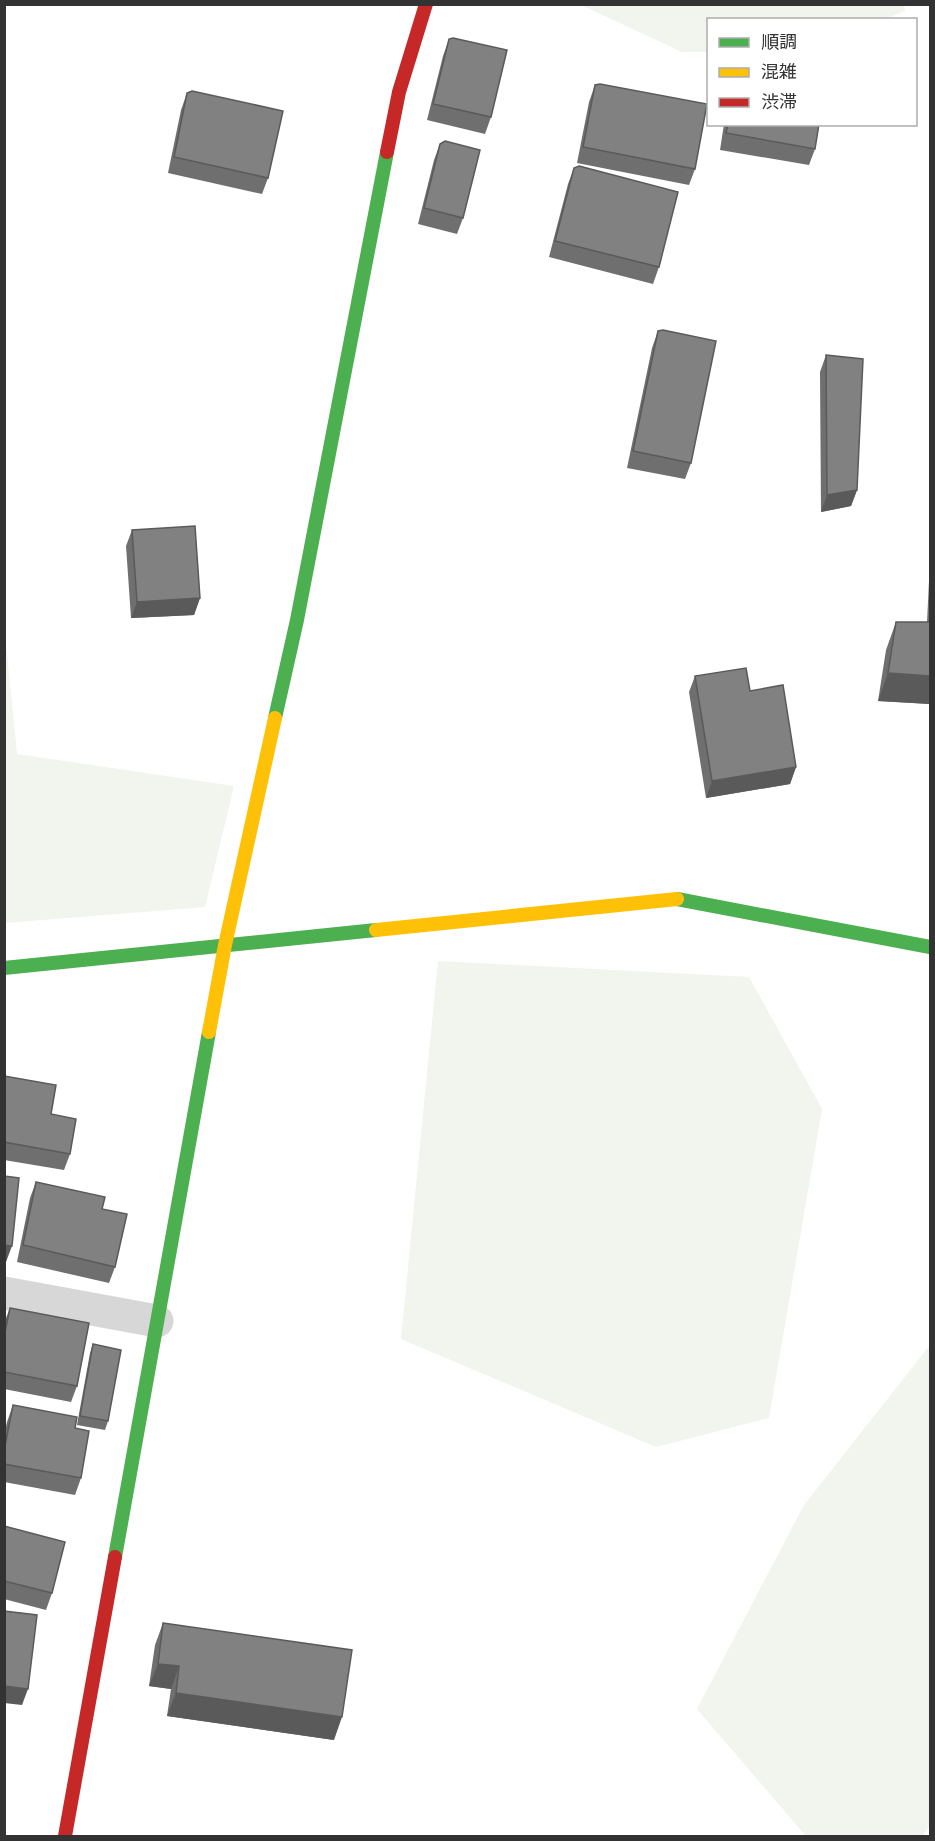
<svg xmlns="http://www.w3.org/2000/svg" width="935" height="1841" font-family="Ubuntu,'Noto Sans JP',sans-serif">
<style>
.green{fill:#f1f5ed}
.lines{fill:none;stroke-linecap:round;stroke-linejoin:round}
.street{stroke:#d7d7d7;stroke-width:33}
.fast{stroke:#4caf50;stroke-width:14}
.slow{stroke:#ffc107;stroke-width:14}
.jam{stroke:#c62828;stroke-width:14}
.wall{fill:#6f6f6f}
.shaded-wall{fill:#5a5a5a}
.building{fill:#818181;stroke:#5a5a5a;stroke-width:1.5}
</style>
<rect width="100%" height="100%" fill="#fff"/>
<path class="green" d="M904,4L905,11L885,19L708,20V52H682L581,5Z
M5,634L17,754L234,786L205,907L5,923Z
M438,961L749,977L822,1109L769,1418L656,1447L401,1339Z
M930,1345V1826L922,1836H806L697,1709L804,1505Z"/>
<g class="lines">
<path class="street" d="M4,1293L157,1321"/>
<path class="fast" d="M275,718L297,620L387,152
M677,899L930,947
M4,968L376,930
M115,1557L209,1032"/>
<path class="slow" d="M376,930L677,899
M209,1032L225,945L275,718"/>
<path class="jam" d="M387,152L399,92L426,4
M65,1836L115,1557"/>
</g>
<path class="wall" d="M449,39L491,117L485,134L427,120L443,56Z
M595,85L695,169L689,185L577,163L589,102Z
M187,93L268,178L262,194L168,173L181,110Z
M724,124H819L815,149L809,165L720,150Z
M440,144L463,218L457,234L418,224L434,160Z
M574,168L659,267L653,284L549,257L568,184Z
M658,331L691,463L685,479L627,468L652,348Z
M826,355L857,490L851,506L821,512L820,372Z
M132,530L200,598L194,615L131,618L126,546Z
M930,561V704L878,701L886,650L896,622H927Z
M695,676L750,691L796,767L790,784L706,798L689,692Z
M4,1076L51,1114L70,1154L64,1170L4,1160Z
M36,1182L102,1209L115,1267L109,1283L17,1262L30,1198Z
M10,1308L77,1386L71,1402L4,1389V1323Z
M93,1344L108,1421L105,1430L77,1425L90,1353Z
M13,1405L75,1428L81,1478L75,1495L4,1482V1435L7,1422Z
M4,1526L52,1593L46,1610L4,1599Z
M163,1623L334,1740L167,1716L171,1689L149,1686L155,1645Z"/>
<path class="shaded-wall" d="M857,490L851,506L821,512L827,495Z
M200,598L194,615L131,618L137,602Z
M888,673L930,676V704L878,701Z
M796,767L790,784L706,798L712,781Z
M4,1245L12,1246L6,1262H4Z
M158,1664L179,1666L171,1689L149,1686Z
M4,1686L28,1689L22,1705L4,1703Z
M176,1693L342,1717L334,1740L167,1716Z"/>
<path class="building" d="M453,38L507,50L491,117L433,104L449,39Z
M600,84L707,104L695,169L583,147L595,85Z
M192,91L283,111L268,178L174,157L187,93Z
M728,124H819L815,149L726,133Z
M445,141L480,150L463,218L424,208L440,144Z
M579,166L678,192L659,267L555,241L574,168Z
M663,330L716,341L691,463L633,451L658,331Z
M826,355L863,359L857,490L827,495Z
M195,526L200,598L137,602L132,530Z
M896,622H930V676L888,673Z
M746,668L750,691L783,685L796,767L712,781L695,676Z
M4,1076L56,1085L51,1114L76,1119L70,1154L4,1142Z
M4,1176L19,1178L12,1246L4,1245Z
M36,1182L105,1197L102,1209L127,1214L115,1267L23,1245Z
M10,1308L89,1323L77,1386L4,1372V1337Z
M93,1344L121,1350L108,1421L80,1416Z
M13,1405L77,1417L75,1428L89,1431L81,1478L4,1464V1451Z
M4,1526L65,1542L52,1593L4,1581Z
M4,1611L37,1615L28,1689L4,1686Z
M163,1623L352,1650L342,1717L176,1693L179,1666L158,1664Z"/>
<rect width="935" height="1841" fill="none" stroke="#333333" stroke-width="12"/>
<rect x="707" y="18" width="210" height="108" fill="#ffffff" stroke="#adadad" stroke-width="1.5"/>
<rect x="719" y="38" width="30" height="9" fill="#4caf50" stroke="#adadad" stroke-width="1.5"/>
<text x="761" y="48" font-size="18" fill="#333333">順調</text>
<rect x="719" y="68" width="30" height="9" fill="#ffc107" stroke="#adadad" stroke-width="1.5"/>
<text x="761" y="78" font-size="18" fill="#333333">混雑</text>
<rect x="719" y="98" width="30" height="9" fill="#c62828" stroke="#adadad" stroke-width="1.5"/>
<text x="761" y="108" font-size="18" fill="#333333">渋滞</text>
</svg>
